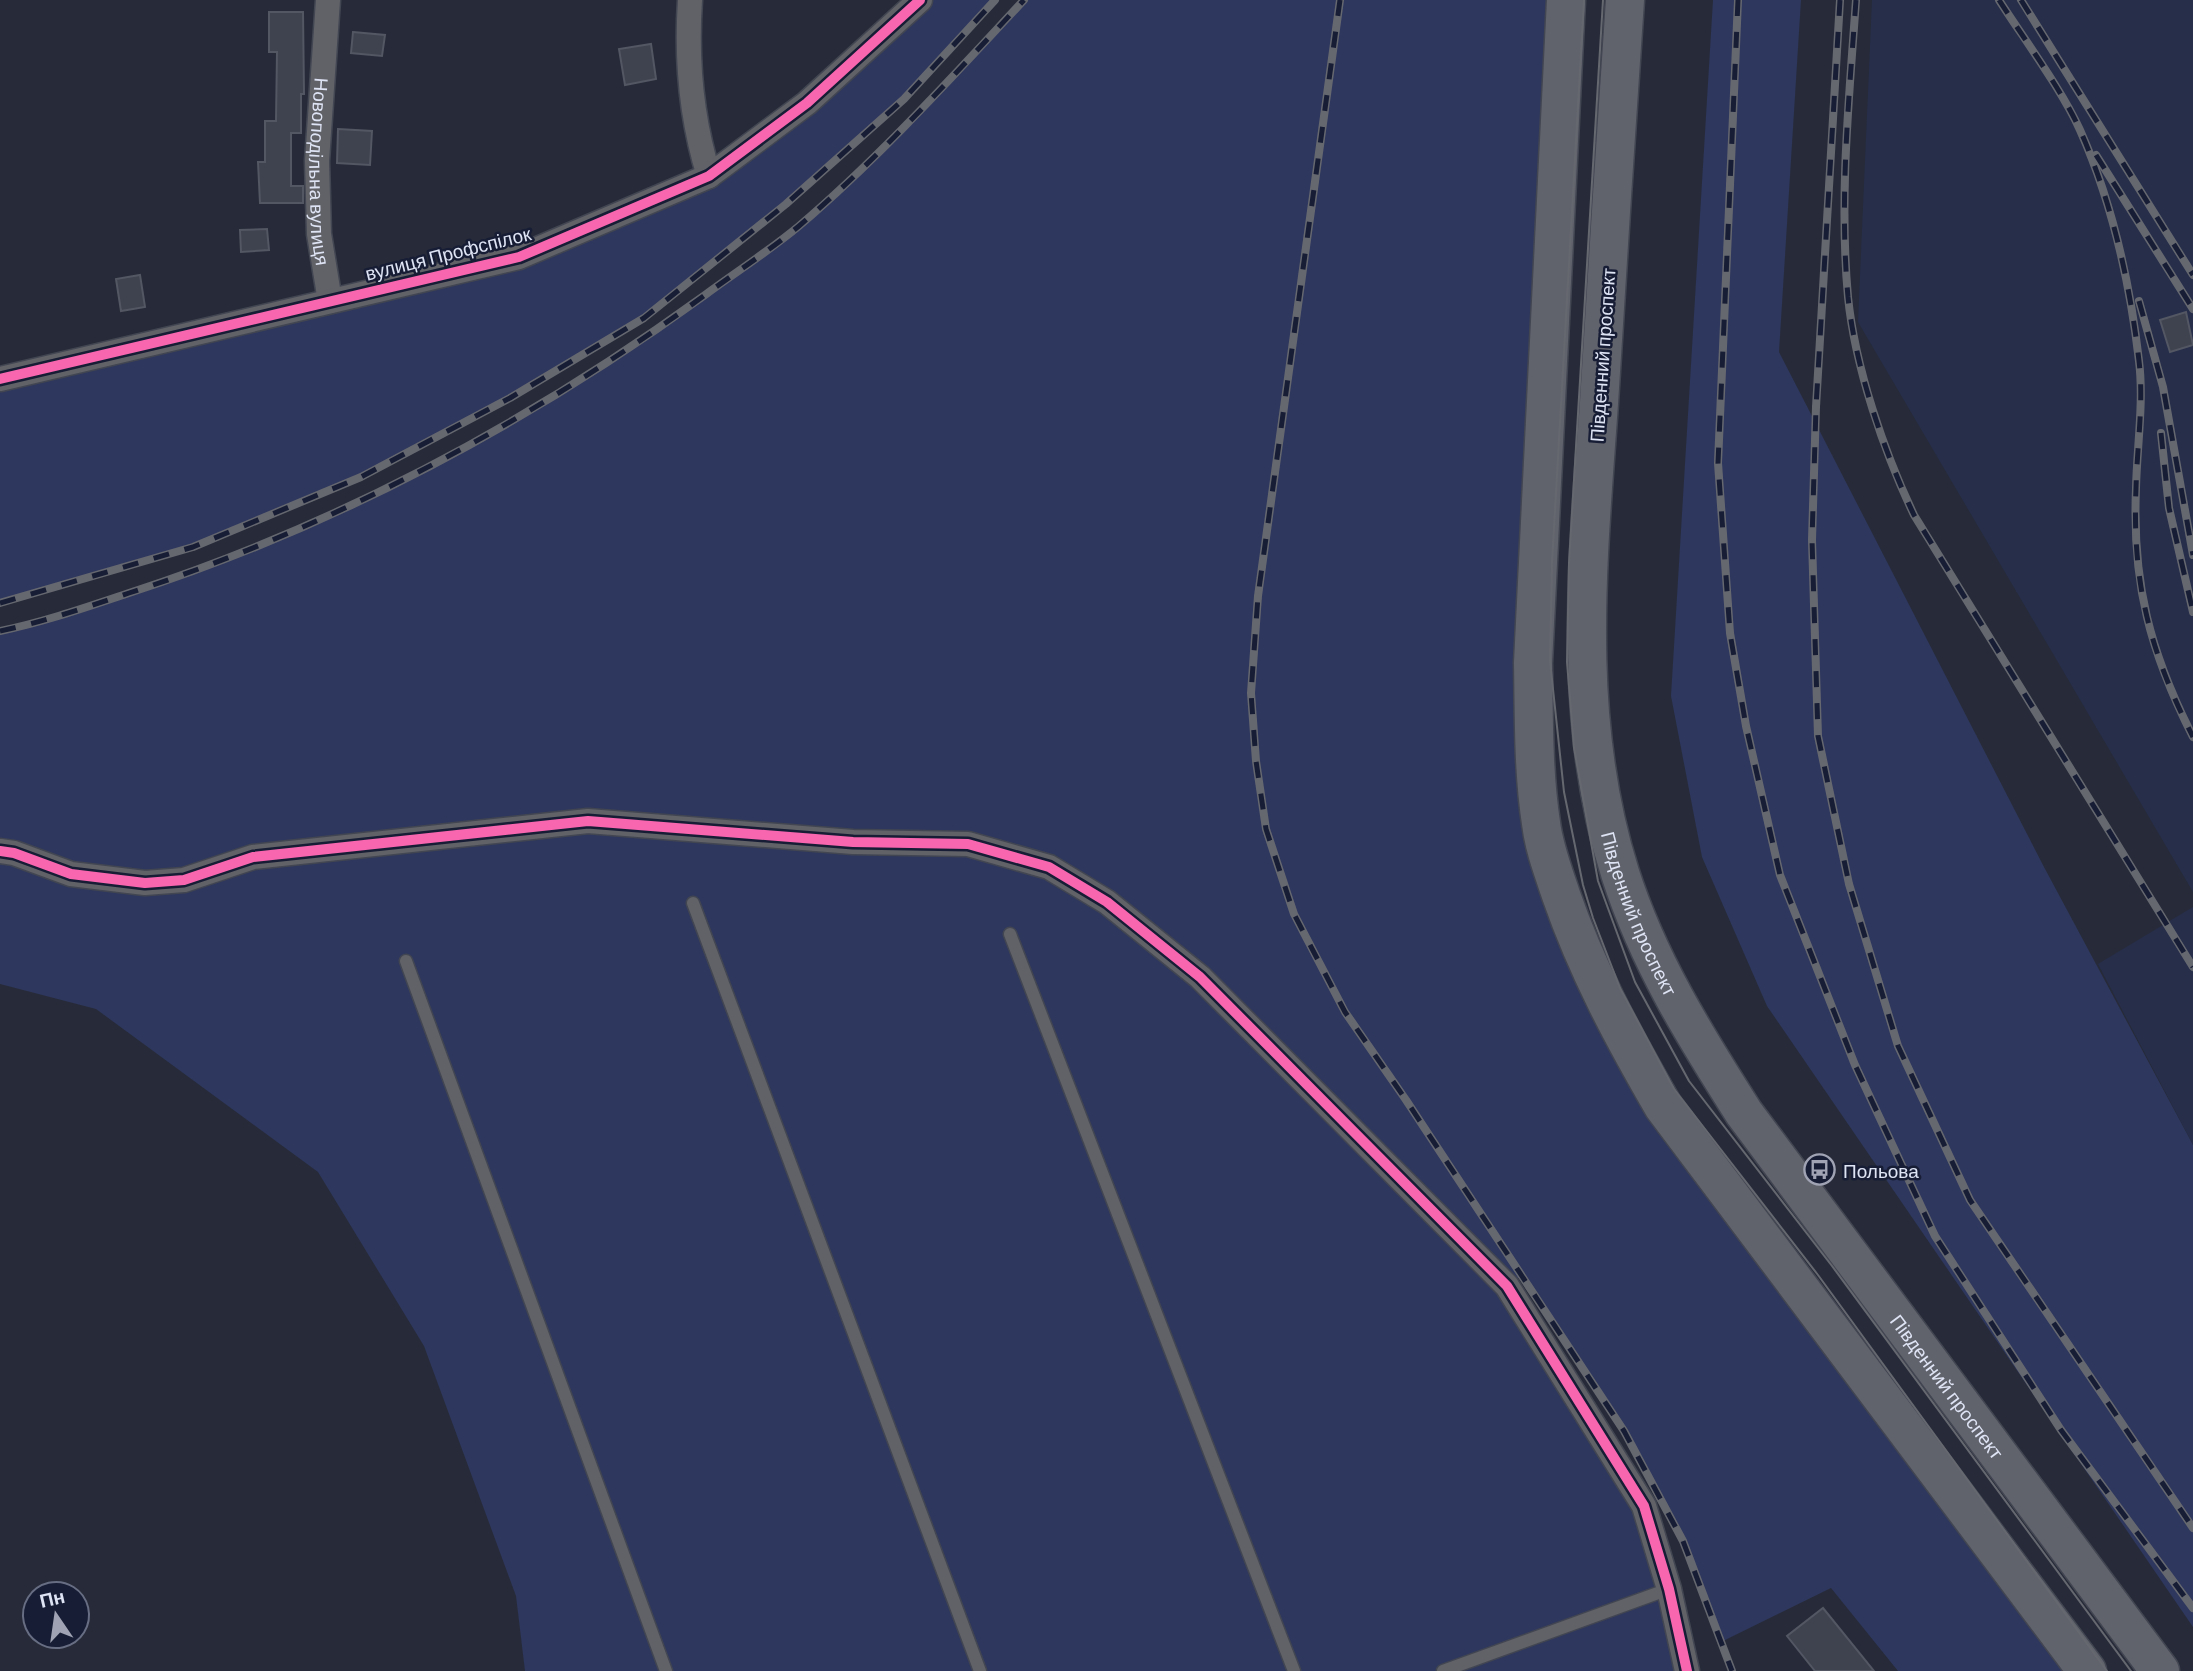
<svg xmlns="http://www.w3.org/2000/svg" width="2193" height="1671" font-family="Barlow,sans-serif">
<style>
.built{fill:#262e4a}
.green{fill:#2e375d}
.building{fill:#3f424f;stroke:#535663;stroke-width:2}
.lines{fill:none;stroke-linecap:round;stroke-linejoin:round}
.service-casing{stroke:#424652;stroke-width:15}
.minor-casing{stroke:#424652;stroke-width:27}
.primary-casing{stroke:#424652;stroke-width:41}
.service{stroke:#616268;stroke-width:12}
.minor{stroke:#616268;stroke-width:24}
.primary{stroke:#61636c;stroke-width:38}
.tram{stroke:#666870;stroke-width:2}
.rail-casing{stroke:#666870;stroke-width:8}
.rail{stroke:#171d35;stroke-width:5;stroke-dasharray:16;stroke-linecap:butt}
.cycleway-casing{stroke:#171d35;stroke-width:15}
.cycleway{stroke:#f766af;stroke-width:10}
.labels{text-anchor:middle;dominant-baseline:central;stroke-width:5;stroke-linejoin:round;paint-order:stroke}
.street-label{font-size:19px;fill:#dfe4f5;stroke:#171d35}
.poi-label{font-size:19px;fill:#dfe4f5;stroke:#171d35;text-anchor:start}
</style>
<rect width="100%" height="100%" fill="#272b39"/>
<path class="built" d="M1872,0H2193V892L1858,322Z
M2193,907V1145L2098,964Z"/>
<path class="green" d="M920,0H995L904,99L786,204L644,318L510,398L361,477L193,547L0,603V379L520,257L709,176Z
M1024,0H1566L1534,744L1592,978L2087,1671H1898L1831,1588L1721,1642C1701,1588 1681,1535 1654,1484C1615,1412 1566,1345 1520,1277L1507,1285L1644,1506L1687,1671H525L516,1596L424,1346L318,1172L96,1009L0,984V631C44,622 87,607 129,593C336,526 530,422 705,295C736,272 769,251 799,226C880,157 952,77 1024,0Z
M1713,0H1801L1779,352L2044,867L2193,1145V1627L1767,1006L1702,857L1671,696Z"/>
<path class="building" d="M269,12H303L304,94H301V133H291V186H303V203H260L258,162H265V121H276L277,52H269Z
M353,32L385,35L382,56L351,53Z
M651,44L656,79L625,85L619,49Z
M338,129L372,131L370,165L337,163Z
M267,229L269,250L241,252L240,230Z
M140,275L145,307L121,311L116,279Z
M2186,312L2193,345L2170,352L2160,320Z
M1823,1608L1874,1671H1815L1787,1636Z"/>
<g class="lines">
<defs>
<path id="service" d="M693,903L980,1671
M1010,934L1294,1671
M406,961L666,1671
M1443,1671L1669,1589"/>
<g id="minor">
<path id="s1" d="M328,0L317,161L319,234L330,301"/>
<path d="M690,0C686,60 691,118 709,176"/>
<path d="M0,379L519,257L709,176L807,103L920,0"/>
<path d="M0,851L14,853L71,874L145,883L184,880L253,857L588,821L853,842L968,844L1049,867L1107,902L1200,977L1507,1286L1644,1506L1669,1589L1687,1671"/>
</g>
<g id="primary">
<path d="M1566,0L1533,663C1534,716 1533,771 1541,823C1544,848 1553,871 1561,895C1587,970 1623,1037 1663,1106L2087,1671"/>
<path id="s2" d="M1625,0C1616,134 1607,269 1599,403C1588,561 1571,719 1620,873C1648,961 1695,1036 1744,1113L2160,1671"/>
</g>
</defs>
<use href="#service" class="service-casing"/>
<use href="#minor" class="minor-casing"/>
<use href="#primary" class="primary-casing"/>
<use href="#service" class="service"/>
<use href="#minor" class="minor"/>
<use href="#primary" class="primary"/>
<path class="tram" d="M1584,0L1552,563L1550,661L1564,792L1583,885L1593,918L1620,988L1674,1089L1818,1275L2107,1671
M1603,0L1569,563L1567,662L1574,748L1598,881L1635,982L1689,1081L1832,1266L2131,1671"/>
<defs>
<path id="rail" d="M1340,0L1258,596L1251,693L1256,761L1266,829L1294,914L1345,1012L1406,1100L1624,1431L1683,1541L1732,1671
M1738,0L1718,463L1730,633L1746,726L1780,875L1855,1065L1935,1236L2061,1430L2193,1608
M1840,0L1816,407L1812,540L1818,736L1849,884L1898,1046L1970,1200L2193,1528
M1856,0C1849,99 1839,198 1848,297C1855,367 1884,452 1914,515L2193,967
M1999,0C2024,39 2062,90 2080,130C2112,202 2130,283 2139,361C2144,402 2137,446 2136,488C2132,584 2150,652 2193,737
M2021,0L2193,275
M2096,155L2193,309
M2139,301L2163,387L2193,555
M2161,433L2169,508L2193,612
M0,603L193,547L361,477L510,398L644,318L786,204L904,99L995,0
M0,631C44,622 87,607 129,593C336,526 530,422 705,295C736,272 769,251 799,226C880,157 952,77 1024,0"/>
</defs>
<use href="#rail" class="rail-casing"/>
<use href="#rail" class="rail"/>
<defs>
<path id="cycleway" d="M0,379L519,257L709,176L807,103L920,0
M0,851L14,853L71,874L145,883L184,880L253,857L588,821L853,842L968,844L1049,867L1107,902L1200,977L1507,1286L1644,1506L1669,1589L1687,1671"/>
</defs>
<use href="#cycleway" class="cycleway-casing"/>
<use href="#cycleway" class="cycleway"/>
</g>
<defs>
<symbol id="bus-ring" viewBox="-11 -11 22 22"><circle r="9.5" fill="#171d35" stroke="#9fa3b3" stroke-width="1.5"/><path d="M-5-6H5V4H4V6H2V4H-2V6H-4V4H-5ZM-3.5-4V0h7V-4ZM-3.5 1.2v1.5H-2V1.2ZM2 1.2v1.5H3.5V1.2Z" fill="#9fa3b3"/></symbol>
</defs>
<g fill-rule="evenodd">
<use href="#bus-ring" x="1802" y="1152" width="35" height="35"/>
</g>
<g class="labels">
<g class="street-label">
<text stroke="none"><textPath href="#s1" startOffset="172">Новоподільна вулиця</textPath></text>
<text transform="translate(448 253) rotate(-14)">вулиця Профспілок</text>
<text transform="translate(1602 355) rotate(-86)">Південний проспект</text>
<text stroke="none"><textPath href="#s2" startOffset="922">Південний проспект</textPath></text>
<text stroke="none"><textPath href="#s2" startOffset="1489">Південний проспект</textPath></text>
</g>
<g class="poi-label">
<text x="1843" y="1170">Польова</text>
</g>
</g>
<g transform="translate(56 1615) rotate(347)"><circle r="33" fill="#171d35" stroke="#676d82" stroke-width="2"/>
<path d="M0-5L12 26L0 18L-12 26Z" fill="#9fa3b3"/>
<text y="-10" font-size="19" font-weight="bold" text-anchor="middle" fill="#dfe4f5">Пн</text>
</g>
</svg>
